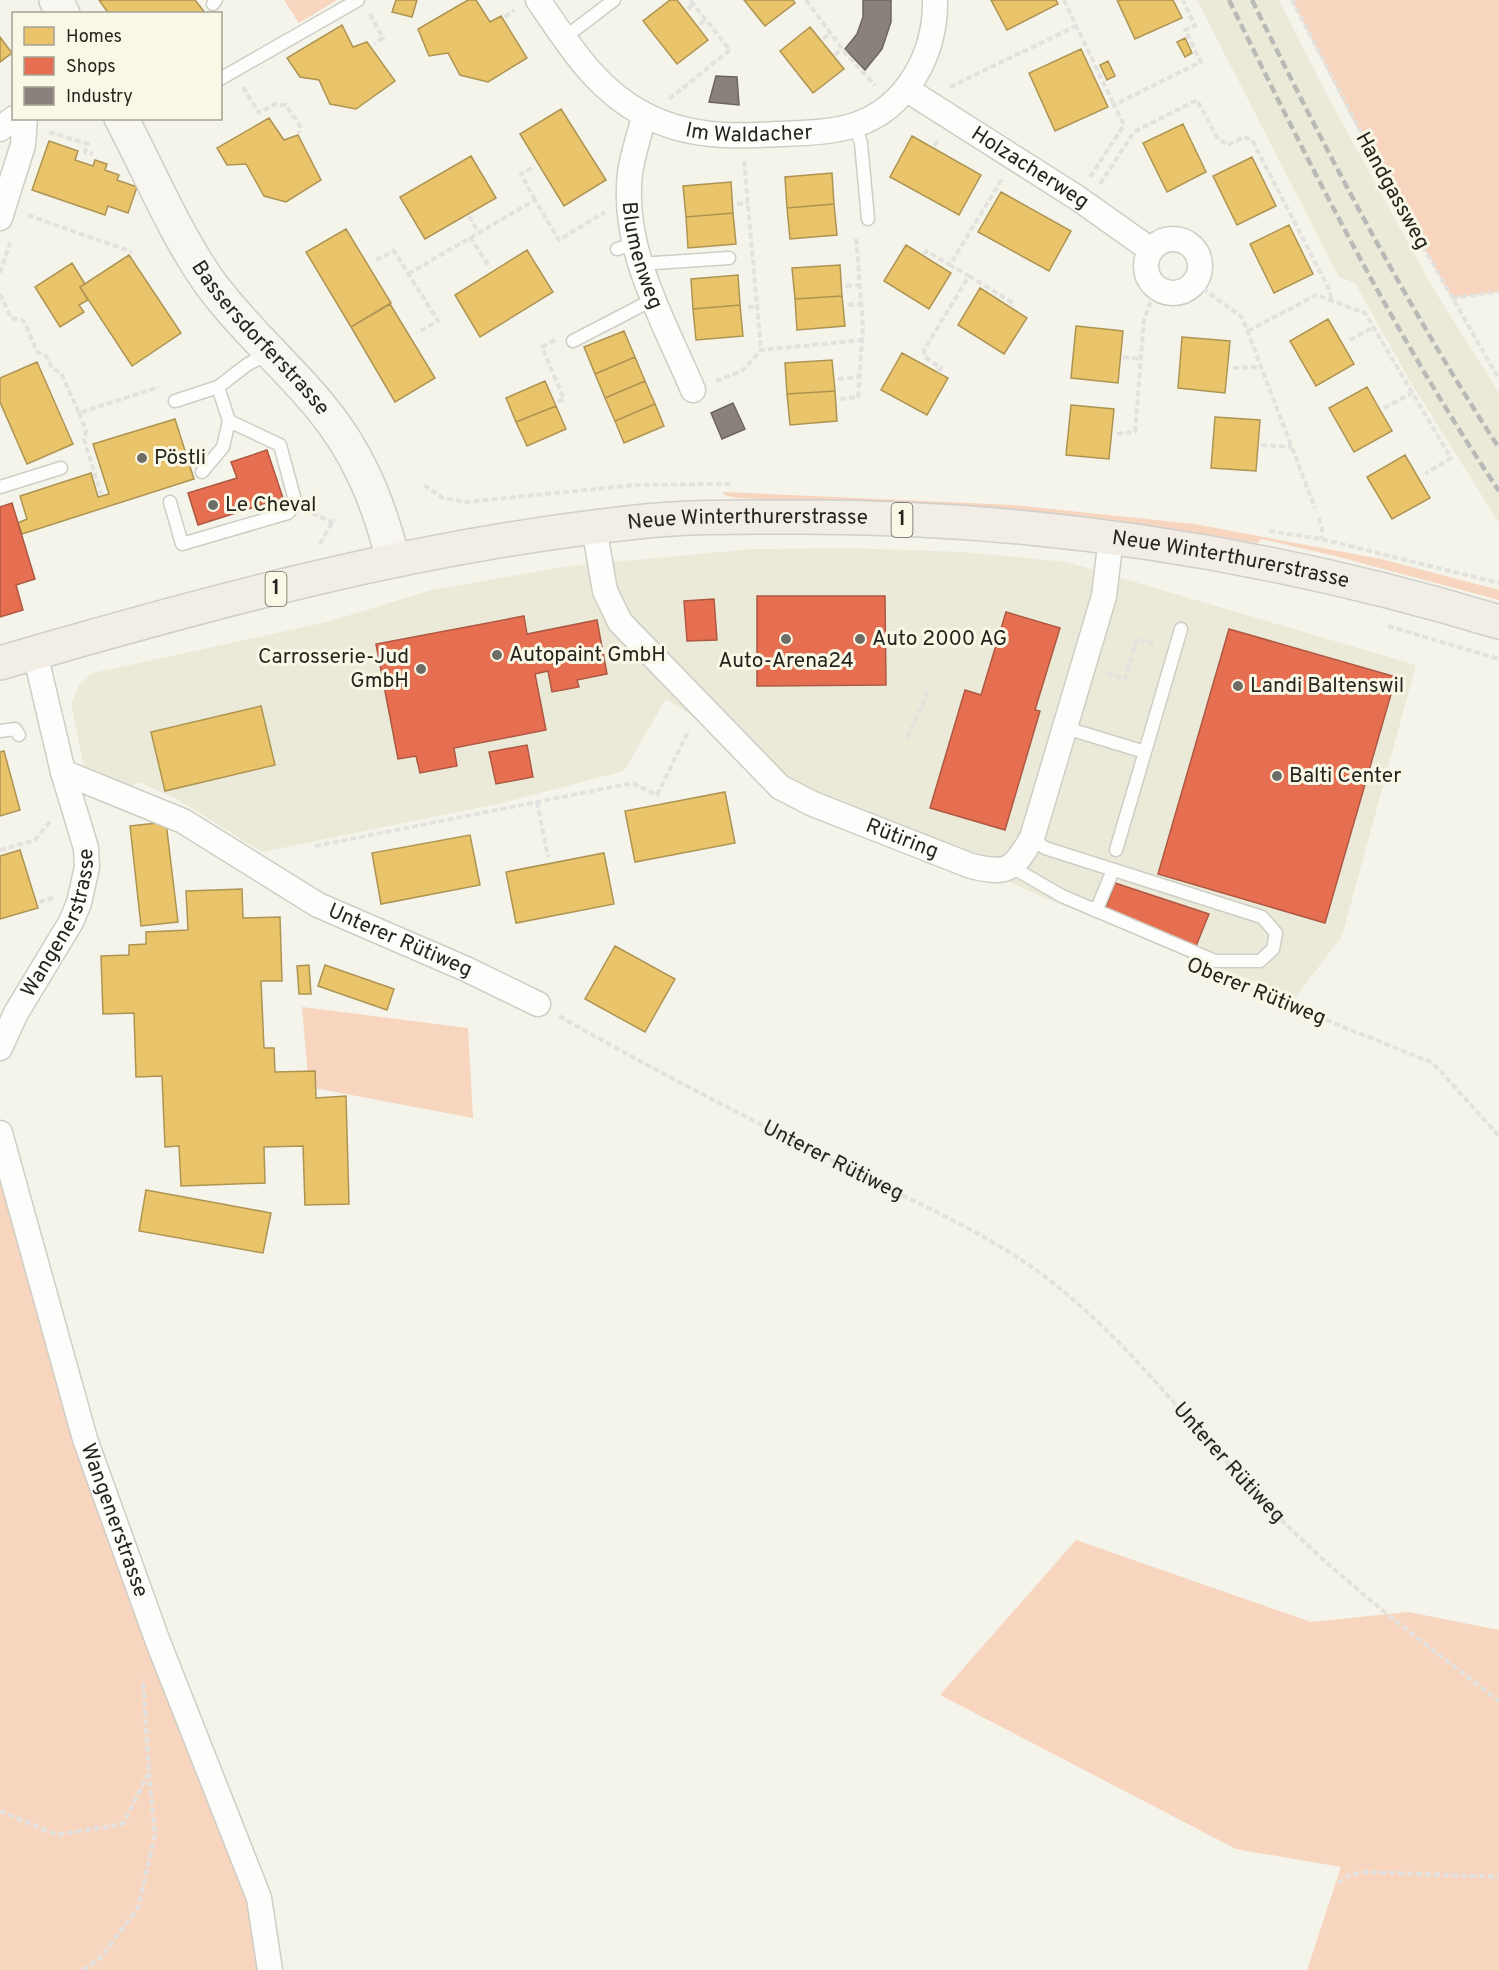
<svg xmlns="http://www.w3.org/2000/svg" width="1499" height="1970" font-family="Overpass,sans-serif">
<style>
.built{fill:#ebead8}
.green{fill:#f7d5bf}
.homes{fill:#e9c46a;stroke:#ae9453;stroke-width:1.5}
.shops{fill:#e76f51;stroke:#ad5842;stroke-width:1.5}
.industry{fill:#8a817c;stroke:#6c6560;stroke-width:1.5}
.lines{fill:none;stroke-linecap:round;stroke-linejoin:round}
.lane-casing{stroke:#cecec6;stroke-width:15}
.street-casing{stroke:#cecec6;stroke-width:27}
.secondary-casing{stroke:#cecec6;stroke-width:36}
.primary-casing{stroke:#cfcfcb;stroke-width:36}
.path{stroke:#e3e2df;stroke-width:4;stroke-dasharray:6 3;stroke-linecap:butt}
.lane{stroke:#fdfdfc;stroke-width:12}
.street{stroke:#fdfdfc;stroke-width:24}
.secondary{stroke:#f8f6f1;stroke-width:33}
.primary{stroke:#f2ede5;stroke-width:33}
.rail{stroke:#b9b9b7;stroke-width:4.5;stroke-dasharray:9 4.5;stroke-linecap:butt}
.poi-dot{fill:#6d6d65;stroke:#f9f7e5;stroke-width:2}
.labels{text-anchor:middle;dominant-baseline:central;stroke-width:6;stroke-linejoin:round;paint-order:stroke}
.shield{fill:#f9f7e5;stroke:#65635a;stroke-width:1.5}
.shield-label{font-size:20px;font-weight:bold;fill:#25241e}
.street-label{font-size:21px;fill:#25241e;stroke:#f9f7e5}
.poi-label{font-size:21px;fill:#25241e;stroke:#f9f7e5;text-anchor:start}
</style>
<rect width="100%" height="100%" fill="#f4f4ea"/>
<path class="built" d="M1197,0H1279L1327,95L1433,288L1499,393V523L1410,381L1355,283L1339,277Z
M849,548L963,552L1067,562L1416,665L1342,936L1295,998L1042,897L799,784L666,699L624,771L502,803L262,852L177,799L139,782L129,788L85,771L71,704L79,685L93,673L327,622L432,590L569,566L753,549Z"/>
<path class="green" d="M284,0H337L299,23Z
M1292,0H1499V292L1452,298L1347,109Z
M723,492L1013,505L1194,524L1381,559L1499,590V600L1339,557L1261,539L1258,543L1106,519L996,508L737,498L724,495Z
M302,1007L468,1028L473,1118L309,1087Z
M0,1133L85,1439L259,1898L270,1970H0Z
M1076,1540L1311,1622L1408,1612L1499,1630V1970H1307L1341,1867L1236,1849L940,1695Z"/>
<path class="homes" d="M99,0H195L206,14H109Z
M396,0H417L412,17L392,12Z
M468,0H476L490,22L501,16L527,58L488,82L460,75L448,53L429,56L418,29Z
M670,0H677L708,40L677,64L643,21Z
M744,0H793L795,3L765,26Z
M991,0H1056L1058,4L1007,30Z
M1117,0H1173L1182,18L1135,39Z
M342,25L353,47L367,42L395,81L356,109L330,104L319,80L300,77L287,58Z
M810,27L844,69L813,93L780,51Z
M0,37L12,53L0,62Z
M1185,38L1192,53L1185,57L1177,42Z
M1081,49L1108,107L1055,131L1029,73Z
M1108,61L1115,76L1107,80L1100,65Z
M561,109L606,180L564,206L520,134Z
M269,118L284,140L298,135L321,180L286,202L264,196L246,164L227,165L217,148Z
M1183,124L1206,172L1167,192L1143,143Z
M912,136L981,175L959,215L890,177Z
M49,141L78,151L75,160L93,166L95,160L107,164L105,170L119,175L117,180L137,187L128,213L108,206L105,215L32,190Z
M471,156L496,198L425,239L400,197Z
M1252,157L1276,206L1237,225L1213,176Z
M832,173L834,204L787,208L785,177Z
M731,182L733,213L686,217L683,186Z
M1001,192L1071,231L1049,271L978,232Z
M834,204L837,235L790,239L787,208Z
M733,213L736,244L688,248L686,217Z
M1289,225L1313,274L1274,293L1250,244Z
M346,229L391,303L351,327L306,252Z
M906,245L951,273L929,309L884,281Z
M527,250L553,292L480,337L455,295Z
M129,255L181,333L132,366L80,287Z
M72,263L85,284L80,287L88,300L79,305L84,312L60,327L35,287Z
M840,265L842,296L795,299L792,268Z
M738,275L740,305L693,309L691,279Z
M980,288L1027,318L1004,354L958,325Z
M842,296L845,326L797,330L795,299Z
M390,304L435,378L395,402L351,327Z
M740,305L743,336L696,340L693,309Z
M1328,319L1354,364L1316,386L1290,341Z
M1076,326L1123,331L1118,383L1071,378Z
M624,331L635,357L595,374L584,347Z
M1182,337L1230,341L1225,393L1178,388Z
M902,353L948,378L927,415L881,390Z
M635,357L645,381L605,398L595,374Z
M832,360L835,391L787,394L785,363Z
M37,362L73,444L27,464L0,402V378Z
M545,381L556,406L516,422L506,398Z
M645,381L655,404L615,421L605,398Z
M1367,387L1392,431L1354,452L1329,408Z
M835,391L837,421L790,425L787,394Z
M655,404L664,426L624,443L615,421Z
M1071,405L1114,409L1109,459L1066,455Z
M556,406L566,429L527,446L516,422Z
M1215,417L1260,420L1256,471L1211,468Z
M175,419L194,479L22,534L18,523L27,519L20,496L91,473L98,497L109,494L93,444Z
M1405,455L1430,498L1392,519L1367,477Z
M261,706L275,765L165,791L151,732Z
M4,751L20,810L0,816V752Z
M725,792L735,843L635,862L625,811Z
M166,822L178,922L141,926L130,826Z
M470,835L480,885L381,904L372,853Z
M20,850L38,908L0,919V856Z
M604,853L614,904L516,923L506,872Z
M242,889L243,918L280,917L282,981H261L264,1048H274L275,1072L315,1071L316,1098L346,1096L349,1204L305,1205L303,1146L264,1147L265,1183L181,1186L179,1146L165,1147L162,1076L136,1077L134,1013L103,1014L101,956L129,955V945L146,944V932L188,930L186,891Z
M615,946L675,979L645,1032L585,999Z
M309,965L311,994H299L297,966Z
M325,965L394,989L387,1010L318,986Z
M146,1190L271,1213L263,1253L139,1231Z"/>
<path class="shops" d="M267,450L283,498L198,525L188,493L237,478L231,462Z
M12,503L35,579L16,585L23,610L0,617V507Z
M757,596H885L886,685L757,686Z
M714,599L717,640L687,641L684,601Z
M1006,612L1060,628L1035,710L1040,711L1005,830L930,808L965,690L981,695Z
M524,616L527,634L597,620L607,674L577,680L579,687L552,692L548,671L535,674L546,730L454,748L457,766L420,773L416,756L398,759L376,644Z
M1229,629L1396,677L1325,923L1158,874Z
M527,745L533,777L496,784L489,752Z
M1115,883L1209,914L1196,946L1105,910Z"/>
<path class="industry" d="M863,0H891V22L882,49L865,70L845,49L857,34L863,17Z
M716,76L737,77L739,105L709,102Z
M733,403L745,429L722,439L711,413Z"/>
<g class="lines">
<defs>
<path id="lane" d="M213,4L216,0
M564,38L614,0
M220,79L358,0
M855,125L861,143L868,219
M617,249L634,244
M640,264L729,258
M573,341L654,299
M175,401L218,387L248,364L268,354
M202,472L223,447L229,421
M0,487L61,468
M170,502L182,544L288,513L296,504L280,445L229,421L218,387
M1066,728L1145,752L1181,629
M0,731L15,729L19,735
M1116,850L1145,752
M1010,866L1062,896L1215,961H1260L1273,949L1276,933L1262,917L1045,848L1032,838
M1096,911L1113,870"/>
<g id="street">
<path id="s2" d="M538,0C569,45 595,89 645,115C687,137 732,137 778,134C803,133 830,133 855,125C907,108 936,53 935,0"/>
<path id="s3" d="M906,89L1076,197L1151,250"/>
<path id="s4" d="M645,115C639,134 633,153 630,173C621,250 664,321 693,390"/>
<path d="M0,129L14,118"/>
<path d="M0,218L23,145L25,118"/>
<circle cx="1173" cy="266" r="27"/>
<path id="s5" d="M594,527L605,591L620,622L780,787L813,804L971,866C1008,875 1013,870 1032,838L1104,596L1111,538"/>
<path id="s6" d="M63,772L183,821L318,905L466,969L538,1004"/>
<path id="s7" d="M0,1048L16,1013L71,922L79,903L87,867L86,848L63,772L35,653"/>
<path id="s8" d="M0,1133L85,1439L158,1642L259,1898L270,1970"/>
</g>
<g id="secondary">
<path d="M56,0L63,14"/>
<path id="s9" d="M121,118C150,172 175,234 210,283C243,328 284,363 319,405C358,451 379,503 393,560"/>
</g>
<g id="primary">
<path id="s10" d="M0,663C206,603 414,546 628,523C686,516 745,517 804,517C1039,517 1274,554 1499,622"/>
</g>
</defs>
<use href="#lane" class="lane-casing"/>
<use href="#street" class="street-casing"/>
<use href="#secondary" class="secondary-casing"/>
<use href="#primary" class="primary-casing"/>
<g class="path">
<path d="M806,0L846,54L875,85"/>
<path d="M1064,0L1114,105"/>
<path d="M1292,0L1398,203L1499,379"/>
<path d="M688,9L693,4"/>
<path d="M370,14L383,38L374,44"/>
<path d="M505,17L514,10"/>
<path d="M700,24L705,20"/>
<path d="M823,39L831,33"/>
<path d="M835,55L842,49"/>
<path d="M243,87L259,113L275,104L286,105L300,126L299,133"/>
<path d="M950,87L1076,26"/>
<path d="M669,99L730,50L690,0"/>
<path d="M49,132L88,144L85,152L93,154"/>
<path d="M934,146L939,139"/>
<path d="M744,161L761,350"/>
<path d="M1090,177L1124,125L1114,105L1201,62L1185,30L1195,26L1183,0"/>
<path d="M1100,184L1134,132L1197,100L1218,139L1228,145L1244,137L1252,140L1330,291L1331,300"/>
<path d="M535,200L521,174L535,166"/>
<path d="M737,204L748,203"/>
<path d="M28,215L132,252"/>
<path d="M469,216L478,232"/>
<path d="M470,237L490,268"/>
<path d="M924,254L926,251L950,265"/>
<path d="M376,260L394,251L438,321L417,333"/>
<path d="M0,273L10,243"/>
<path d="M408,274L535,200L559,240L605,212"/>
<path d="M969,276L1013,303L1011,307"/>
<path d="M1195,283L1242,317L1315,508"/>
<path d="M846,286L860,285"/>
<path d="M0,294L11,318L24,321L37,352L47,357L52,368L61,373L79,413L159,387"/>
<path d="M1452,298L1499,292"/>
<path d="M848,305L861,304"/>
<path d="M748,307H757"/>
<path d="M1248,331L1316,295L1365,313L1451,458L1425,474"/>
<path d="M555,340L542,347L564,399L557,402"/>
<path d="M1350,340L1374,327"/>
<path d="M1123,357L1141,359"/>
<path d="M1233,368L1261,367"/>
<path d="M938,372L941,368L925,357L924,350L969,276L950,265L1002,179"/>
<path d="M838,379L860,377"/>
<path d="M716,381L742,371L761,350L862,340"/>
<path d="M840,399L858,397L863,327L856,236"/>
<path d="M1384,408L1412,393"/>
<path d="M79,413L86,431L84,439L101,494"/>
<path d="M1117,434L1135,432L1144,319L1152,299L1161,290"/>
<path d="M1261,445L1292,447"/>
<path d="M424,485L443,498L467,502L634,485L730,484"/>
<path d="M312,513L333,523"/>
<path d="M1319,518L1322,529L1321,539"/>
<path d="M1269,531L1321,539L1499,583"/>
<path d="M320,544L334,519"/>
<path d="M1388,626L1499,659"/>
<path d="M1107,674L1125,679L1137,639L1155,644"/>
<path d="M907,738L927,695V688"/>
<path d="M537,802L548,857"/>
<path d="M315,846L633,783L657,795L689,730"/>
<path d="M0,850L35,840L51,820"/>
<path d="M39,902L53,898"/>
<path d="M1234,983L1433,1063L1499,1136"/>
<path id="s1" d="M559,1016C657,1072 757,1123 857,1173C921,1205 991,1235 1048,1279C1131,1343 1192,1428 1265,1503C1335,1577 1419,1639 1499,1701"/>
<path d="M0,1811L57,1835L123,1824L149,1772L143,1679"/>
<path d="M1338,1883L1349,1875L1366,1872L1499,1877"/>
<path d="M83,1970L101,1957L138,1908L155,1835L149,1773"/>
</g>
<use href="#lane" class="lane"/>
<use href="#street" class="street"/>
<use href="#secondary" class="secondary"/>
<use href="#primary" class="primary"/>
<path class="rail" d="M1229,0C1311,168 1395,336 1499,491
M1252,0C1327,153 1406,305 1499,448"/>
</g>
<g class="poi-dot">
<circle cx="142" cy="458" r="6"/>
<circle cx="213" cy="505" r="6"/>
<circle cx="786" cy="639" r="6"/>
<circle cx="860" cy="639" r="6"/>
<circle cx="497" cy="655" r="6"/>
<circle cx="421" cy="669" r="6"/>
<circle cx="1238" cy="686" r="6"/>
<circle cx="1277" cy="776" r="6"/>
</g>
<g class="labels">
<g class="shield">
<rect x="891.5" y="503" width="21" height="34" rx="4.5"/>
<rect x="265.5" y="572" width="21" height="34" rx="4.5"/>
</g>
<g class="shield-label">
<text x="902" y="520">1</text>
<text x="276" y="589">1</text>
</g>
<g class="street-label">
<text stroke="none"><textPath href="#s2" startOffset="266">Im Waldacher</textPath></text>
<text stroke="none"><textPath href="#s3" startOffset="147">Holzacherweg</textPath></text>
<text transform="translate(1392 191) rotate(61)">Handgassweg</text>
<text stroke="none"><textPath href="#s4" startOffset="144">Blumenweg</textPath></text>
<text stroke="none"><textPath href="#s9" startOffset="262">Bassersdorferstrasse</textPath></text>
<text stroke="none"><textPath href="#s10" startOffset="764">Neue Winterthurerstrasse</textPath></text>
<text stroke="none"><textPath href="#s10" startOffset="1250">Neue Winterthurerstrasse</textPath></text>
<text stroke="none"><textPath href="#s5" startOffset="462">Rütiring</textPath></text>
<text stroke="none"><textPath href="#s7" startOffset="140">Wangenerstrasse</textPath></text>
<text stroke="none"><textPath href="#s6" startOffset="378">Unterer Rütiweg</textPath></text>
<text transform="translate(1256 992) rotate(22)">Oberer Rütiweg</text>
<text stroke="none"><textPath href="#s1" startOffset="310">Unterer Rütiweg</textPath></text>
<text stroke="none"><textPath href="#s1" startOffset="814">Unterer Rütiweg</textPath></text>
<text stroke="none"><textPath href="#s8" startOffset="404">Wangenerstrasse</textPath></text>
</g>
<g class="poi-label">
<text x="154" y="458">Pöstli</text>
<text x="225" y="505">Le Cheval</text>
<text x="872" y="639">Auto 2000 AG</text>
<text x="509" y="655">Autopaint GmbH</text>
<text x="409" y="657" text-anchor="end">Carrosserie-Jud<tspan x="409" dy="24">GmbH</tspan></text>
<text x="786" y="661" text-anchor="middle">Auto-Arena24</text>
<text x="1250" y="686">Landi Baltenswil</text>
<text x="1289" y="776">Balti Center</text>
</g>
</g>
<rect x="12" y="12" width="210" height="108" fill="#f9f7e5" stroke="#a4a395" stroke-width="1.5"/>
<rect x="24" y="27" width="30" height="18" fill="#e9c46a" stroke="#a4a395" stroke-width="1.5"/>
<text x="66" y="42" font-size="18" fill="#25241e">Homes</text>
<rect x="24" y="57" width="30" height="18" fill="#e76f51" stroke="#a4a395" stroke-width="1.5"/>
<text x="66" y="72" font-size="18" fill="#25241e">Shops</text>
<rect x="24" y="87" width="30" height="18" fill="#8a817c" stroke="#a4a395" stroke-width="1.5"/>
<text x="66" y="102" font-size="18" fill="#25241e">Industry</text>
</svg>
